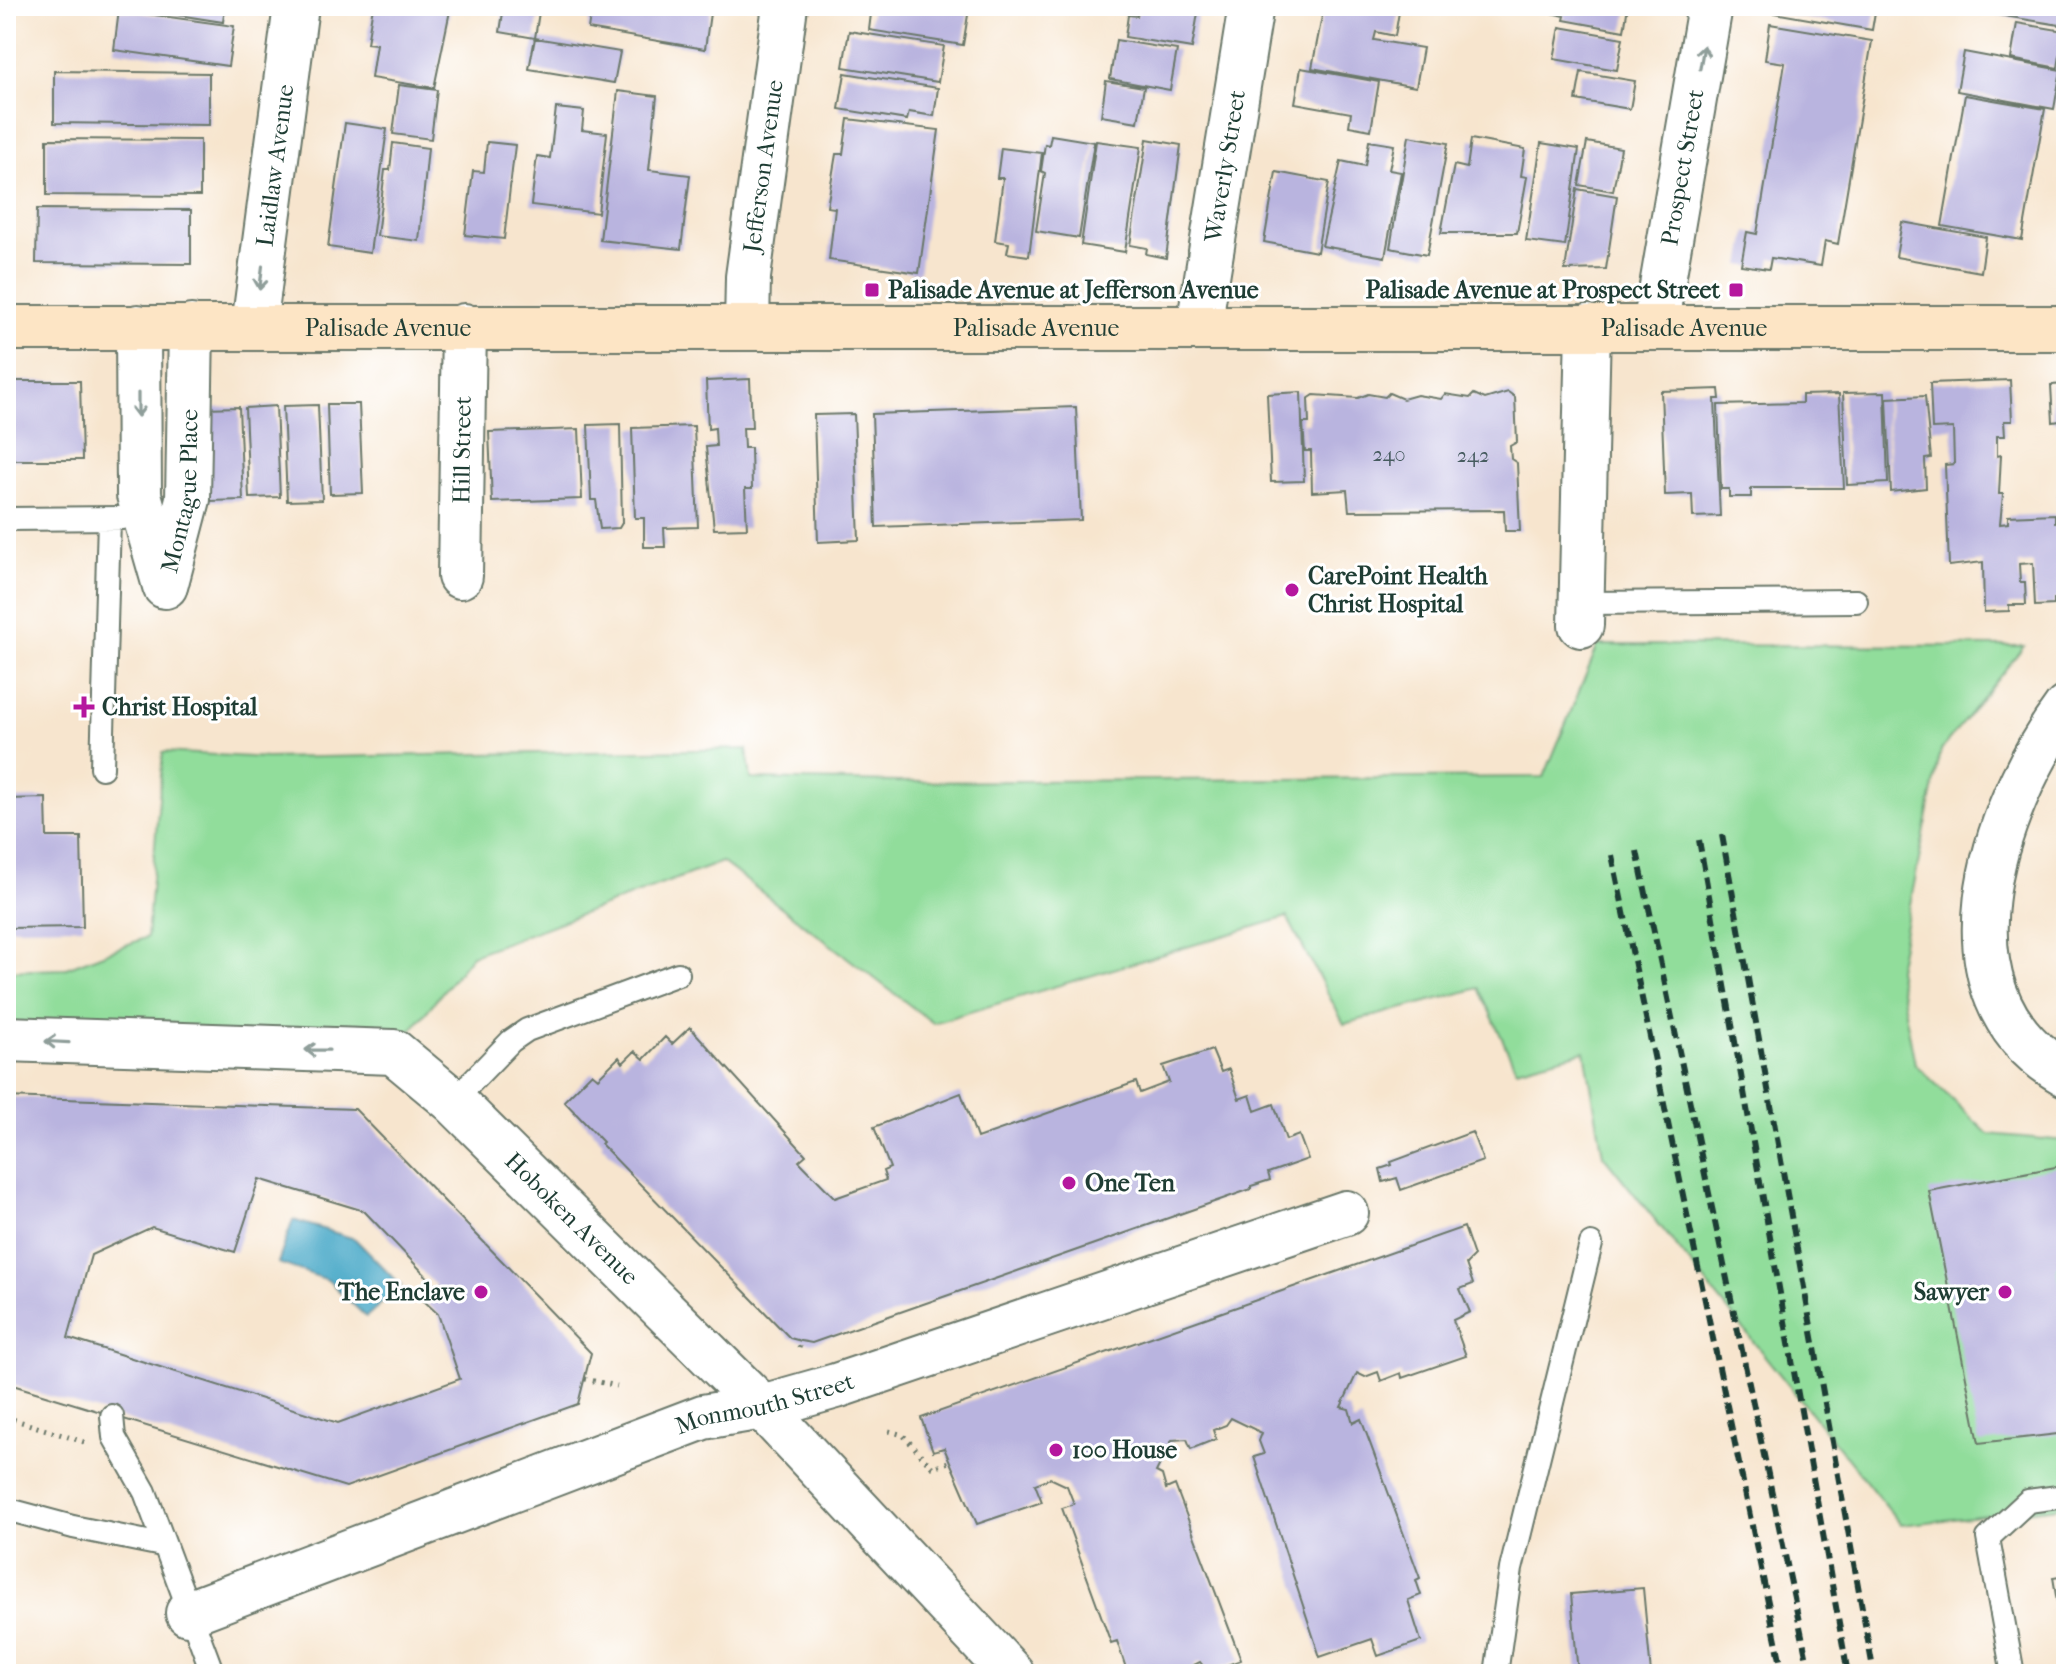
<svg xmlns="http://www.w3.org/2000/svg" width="2072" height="1680" font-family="'IM FELL French Canon',serif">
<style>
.green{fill:#91dd9b;stroke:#588d68;stroke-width:2}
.water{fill:#49a9c8;stroke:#34737e;stroke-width:2}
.building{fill:#b9b4df;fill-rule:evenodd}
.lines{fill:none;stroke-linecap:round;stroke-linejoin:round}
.service-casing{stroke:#6b786a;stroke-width:26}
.minor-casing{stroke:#6b786a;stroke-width:48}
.tertiary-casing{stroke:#6b786a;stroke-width:48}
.secondary-casing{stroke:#6b786a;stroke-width:48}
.path{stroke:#6b786a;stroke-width:5;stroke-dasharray:2 6;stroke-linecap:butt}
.service{stroke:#fff;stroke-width:22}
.minor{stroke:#fff;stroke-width:44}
.tertiary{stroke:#fff;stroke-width:44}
.secondary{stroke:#fde5c5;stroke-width:44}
.rail{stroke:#1f3d34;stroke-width:6;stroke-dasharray:12 6;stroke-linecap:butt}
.oneway{stroke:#8f9e9a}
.poi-dot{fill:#b5179e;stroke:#fff;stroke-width:3}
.labels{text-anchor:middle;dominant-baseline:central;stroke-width:6;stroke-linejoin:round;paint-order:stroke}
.number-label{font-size:20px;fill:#465b5f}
.street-label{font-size:24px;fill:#1f3d34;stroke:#fff}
.poi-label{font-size:24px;font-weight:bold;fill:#1f3d34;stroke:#fff;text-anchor:start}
</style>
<rect width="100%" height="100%" fill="#fff"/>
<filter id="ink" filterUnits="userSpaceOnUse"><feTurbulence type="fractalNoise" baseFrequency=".0125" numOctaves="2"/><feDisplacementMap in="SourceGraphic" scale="16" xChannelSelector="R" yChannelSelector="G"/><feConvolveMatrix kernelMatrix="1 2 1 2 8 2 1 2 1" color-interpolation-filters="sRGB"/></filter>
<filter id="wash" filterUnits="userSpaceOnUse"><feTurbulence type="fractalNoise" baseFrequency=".006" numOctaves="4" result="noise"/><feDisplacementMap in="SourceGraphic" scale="32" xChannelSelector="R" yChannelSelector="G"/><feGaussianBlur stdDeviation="1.8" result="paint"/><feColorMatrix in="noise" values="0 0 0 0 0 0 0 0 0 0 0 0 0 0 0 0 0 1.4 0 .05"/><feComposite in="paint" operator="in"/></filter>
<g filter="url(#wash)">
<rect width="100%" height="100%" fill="#f7e5ce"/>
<path class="green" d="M1598,645L2024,646L1941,750L1897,969L1915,1064L1988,1134L2066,1141V1506L1901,1525L1603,1155L1585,1051L1516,1069L1479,988L1344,1024L1287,917L933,1023L722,862L472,955L394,1052L6,1039V971L64,969L147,937L163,752L268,758L747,749L751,779L898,782L1544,777Z"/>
<path class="water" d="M293,1220L355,1239L401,1286L366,1317L328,1280L278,1263Z"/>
<g id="blocks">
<path class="building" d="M121,6H225L223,22Z
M373,6H451L434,88L371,78L376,44L367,43Z
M504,6L539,12L535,38L620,52L614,83L529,69L535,38L500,32Z
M609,6L666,12V6H711L705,49L588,29L591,10L608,13Z
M872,6L969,9L963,45L869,30Z
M1139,6L1199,7L1192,48L1125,37L1128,15L1137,16Z
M1324,6H1380L1399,12L1395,36L1376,32L1374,40L1423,48L1416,87L1312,68Z
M1553,6H1628L1624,31L1564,20L1565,16L1551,13Z
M1775,6H1876L1872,30L1774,13Z
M1980,6H2066V26L1979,12Z
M119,10L234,26L228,66L114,50Z
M2017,23L2064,31L2058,68L2011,59Z
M1770,24L1872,41L1838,244L1825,241L1821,266L1771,258L1769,269L1741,265L1747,232L1757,234L1785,63L1765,60Z
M1560,27L1623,38L1617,70L1554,59Z
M849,31L944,46L938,82L843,67Z
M1116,40L1177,50L1170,90L1110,79Z
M1964,52L2061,70L2054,109L1957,91Z
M1301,68L1379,82L1371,130L1349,126L1351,113L1295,103Z
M54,71L209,73V125L54,123Z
M1581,72L1635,81L1630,109L1576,100Z
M845,73L938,88L934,116L909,112L907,120L839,109Z
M1106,81L1144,87L1138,122L1101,116Z
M399,85L437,90L431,139L393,134Z
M618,91L657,96L649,170L690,175L681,249L600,240Z
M1965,95L2045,109L2022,240L1942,226Z
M556,108L584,111L582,130L607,133L598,213L531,205L537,156L550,158Z
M848,119L939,130L919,273L829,260L835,208L827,207L836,154H843Z
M345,123L387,129L370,253L328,247Z
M1051,135L1094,142L1079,238L1036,231L1045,173L1041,171L1045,144L1049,145Z
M1409,136L1448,143L1427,255L1390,248Z
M47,139L200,140V196L47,195Z
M1147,139L1181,145L1166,258L1146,254L1147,248L1130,245Z
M1471,139L1525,149L1521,176L1527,177L1517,233H1441L1454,165L1467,168Z
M1096,141L1141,147L1125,252L1081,245Z
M1369,141L1394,145L1389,170L1401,172L1385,257L1322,246L1341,161L1365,166Z
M487,142L515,145L504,239L465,235L473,171L484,172Z
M1587,142L1621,148L1613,191L1579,185Z
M393,143L428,148L419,241L377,236L385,170H390Z
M1541,143L1579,149L1565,246L1526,241Z
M1001,148L1042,153L1029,256L1007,253L1009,243L995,241L1003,178H997Z
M1276,172L1329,182L1317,252L1264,242Z
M1577,189L1617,196L1606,269L1565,270Z
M37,209L191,210V264L36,263Z
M1902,222L1986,237L1981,272L1896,257Z
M750,379L752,428H743L744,448H751L752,489H745L747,528L714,529L706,447L716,446L715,428L708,429L706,381Z
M2010,380L2012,421H2004L2005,436H1997V456L2001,455L1999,494H2003L2000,524L2008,523V516L2055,514V522L2066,521V599H2054V605L2035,606L2033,563L2019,564L2020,582H2025L2026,605H2009V611L1984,612L1983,562L1949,566L1945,465L1954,464L1953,428L1932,429L1930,383Z
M6,381H80L82,460H6Z
M2066,384V437H2061L2060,421L2053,422L2051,385Z
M1719,389L1720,399H1715L1720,516L1693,517L1692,494L1665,495L1661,391Z
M1301,392L1304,481L1271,482L1267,394Z
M1508,392L1515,397L1517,442L1510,446L1511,459L1517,463L1520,531H1505L1504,510L1349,511L1347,490L1312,492L1311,451H1305L1303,423H1309L1308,399L1314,395L1358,398L1368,394L1385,397L1389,393L1403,399L1417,395L1441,399L1445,394L1470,398L1474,394L1485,399Z
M1885,392L1888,483L1847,485L1843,393Z
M1839,394L1844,488H1751V497H1729V489H1721L1718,405L1802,403V395Z
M1925,396L1931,458L1925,459L1926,488L1891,492L1887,398Z
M327,404H359L363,493L330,494Z
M318,405L322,500L287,501L283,406Z
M276,406L280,497L249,498L245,408Z
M239,407L243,500L209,501L205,408Z
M1076,407L1081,520L876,527L872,414Z
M854,414L859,540L818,542L814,415Z
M620,424L622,523L619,528L600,529L596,500H591L588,425Z
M694,426L698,527L664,528L665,547H644V518H635L632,428Z
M579,429L582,499L492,502L489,432Z
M2061,454H2066V472H2061Z
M2057,494H2066V510H2058Z
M46,798L47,837H81L83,927L6,928V799Z
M690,1027L806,1155L799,1161L835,1198L886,1180L883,1171L890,1168L874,1127L961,1093L977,1138L1136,1082L1140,1093L1169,1082L1163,1066L1212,1050L1221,1072L1229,1069L1239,1099L1250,1095L1255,1111L1274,1104L1286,1140L1299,1135L1308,1159L1268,1173L1270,1180L1251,1186V1189L812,1343L801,1341L790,1338L601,1144L603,1142L564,1101L592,1073L598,1078L619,1057L623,1063L635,1051L644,1059L665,1037L672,1044Z
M6,1097L355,1109L591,1353L578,1404L346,1487L6,1383ZM259,1179L364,1211L436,1286L422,1299L438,1314L460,1379L338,1423L68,1338L91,1255L152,1227L235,1252Z
M1472,1132L1483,1161L1401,1190L1397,1178L1383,1182L1380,1169L1392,1165L1391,1162Z
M2066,1165V1265L2057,1267L2066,1316V1433L1979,1443L1929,1191Z
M1464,1227L1474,1256L1466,1264L1473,1284L1460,1289L1470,1312L1453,1320L1466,1356L1402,1378L1401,1373L1381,1381L1378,1372L1365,1377L1357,1373L1341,1407L1349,1409L1353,1423L1361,1419L1420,1578L1416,1580L1421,1595L1408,1600L1421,1641L1378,1656L1372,1639L1320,1657L1254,1457L1264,1454L1259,1441L1262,1433L1231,1418L1226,1425L1213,1430L1216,1439L1191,1449L1187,1439L1172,1440L1156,1472L1162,1475L1166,1489L1175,1485L1241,1660L1208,1672L1200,1662L1194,1665L1197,1672L1192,1674H1128L1117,1641L1111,1643L1062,1508L1074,1504L1067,1486L1050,1478L1035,1484L1042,1502L977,1524L944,1448L933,1451L921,1418Z
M2066,1575V1646H2064L2053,1577Z
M1643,1588L1651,1674H1578L1571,1594Z
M1681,1670V1674H1654V1672Z"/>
</g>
</g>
<g filter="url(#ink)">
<use href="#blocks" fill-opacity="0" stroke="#6b786a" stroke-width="2"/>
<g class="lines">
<defs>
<path id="service" d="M6,519L122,518
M1581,603L1856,601
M102,768L109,519
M453,1101L511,1041L527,1030L678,974
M112,1416L114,1437L145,1492L213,1674
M6,1509L73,1527L162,1545
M1496,1674L1511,1569L1591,1244
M2013,1674L1988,1538L2028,1501L2066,1496"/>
<g id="minor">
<path id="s1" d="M254,326L296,6"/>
<path id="s2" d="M1199,326L1251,6"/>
<path d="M138,327L139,495L165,586"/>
<path id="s3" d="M747,327L748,277L785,6"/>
<path id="s4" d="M460,576L464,326"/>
<path id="s5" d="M166,583L188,499L191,327"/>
<path d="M1581,625L1588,327"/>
<path id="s6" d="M188,1613L703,1417L762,1407L836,1386L1346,1213"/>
</g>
<g id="tertiary">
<path id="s7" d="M1655,327L1710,6"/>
<path d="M2066,708C1992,808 1928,997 2066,1074"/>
<path id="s8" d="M6,1039L394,1052L453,1101L762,1407L1012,1674"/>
</g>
<g id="secondary">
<path id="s9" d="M6,328H2066"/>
</g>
</defs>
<use href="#service" class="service-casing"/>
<use href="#minor" class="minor-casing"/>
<use href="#tertiary" class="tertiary-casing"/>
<use href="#secondary" class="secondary-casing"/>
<path class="path" d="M799,1348L801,1341
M585,1379L617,1386
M6,1417L87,1443
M889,1431L903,1435L932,1467L949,1462"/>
<use href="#service" class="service"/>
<use href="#minor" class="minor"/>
<use href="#tertiary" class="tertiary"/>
<use href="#secondary" class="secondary"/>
<path class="rail" d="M1722,835L1874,1674
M1699,840L1848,1674
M1637,851L1810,1674
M1612,855L1783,1674"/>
</g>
<defs><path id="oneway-shaft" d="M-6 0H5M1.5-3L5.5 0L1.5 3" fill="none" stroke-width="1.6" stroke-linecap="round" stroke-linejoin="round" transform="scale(2)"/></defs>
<g class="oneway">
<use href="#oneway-shaft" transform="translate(1702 57) rotate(-80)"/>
<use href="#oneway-shaft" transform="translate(261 278) rotate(97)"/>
<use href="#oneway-shaft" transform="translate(138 405) rotate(90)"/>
<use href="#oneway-shaft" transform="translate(57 1042) rotate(-177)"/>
<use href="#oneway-shaft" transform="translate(317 1050) rotate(-179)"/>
</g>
</g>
<g class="poi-dot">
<rect x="864" y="282" width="16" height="16" rx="4"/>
<rect x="1728" y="282" width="16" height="16" rx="4"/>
<circle cx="1292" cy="590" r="8"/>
<path d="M80 695h8v8h8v8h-8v8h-8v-8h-8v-8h8z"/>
<circle cx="1069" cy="1183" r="8"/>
<circle cx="481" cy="1292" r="8"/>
<circle cx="2005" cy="1292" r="8"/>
<circle cx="1056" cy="1450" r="8"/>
</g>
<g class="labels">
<g class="number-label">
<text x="1389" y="454">240</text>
<text x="1473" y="455">242</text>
</g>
<g class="street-label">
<text stroke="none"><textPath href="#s1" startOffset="162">Laidlaw Avenue</textPath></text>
<text stroke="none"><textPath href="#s3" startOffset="162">Jefferson Avenue</textPath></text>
<text stroke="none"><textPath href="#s2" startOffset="162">Waverly Street</textPath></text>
<text stroke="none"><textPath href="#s7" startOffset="162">Prospect Street</textPath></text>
<text stroke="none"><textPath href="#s9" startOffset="382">Palisade Avenue</textPath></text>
<text stroke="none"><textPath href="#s9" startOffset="1030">Palisade Avenue</textPath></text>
<text stroke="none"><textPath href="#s9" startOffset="1678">Palisade Avenue</textPath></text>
<text stroke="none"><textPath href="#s4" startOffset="126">Hill Street</textPath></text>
<text stroke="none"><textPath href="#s5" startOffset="94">Montague Place</textPath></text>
<text stroke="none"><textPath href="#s8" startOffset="632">Hoboken Avenue</textPath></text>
<text stroke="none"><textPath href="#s6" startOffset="614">Monmouth Street</textPath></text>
</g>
<g class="poi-label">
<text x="888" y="290">Palisade Avenue at Jefferson Avenue</text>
<text x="1720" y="290" text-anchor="end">Palisade Avenue at Prospect Street</text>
<text x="1308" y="576">CarePoint Health<tspan x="1308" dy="28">Christ Hospital</tspan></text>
<text x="102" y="707">Christ Hospital</text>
<text x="1085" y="1183">One Ten</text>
<text x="465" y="1292" text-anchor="end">The Enclave</text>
<text x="1989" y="1292" text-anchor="end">Sawyer</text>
<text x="1072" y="1450">100 House</text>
</g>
</g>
<rect width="2072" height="1680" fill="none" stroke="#fff" stroke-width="32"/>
</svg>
